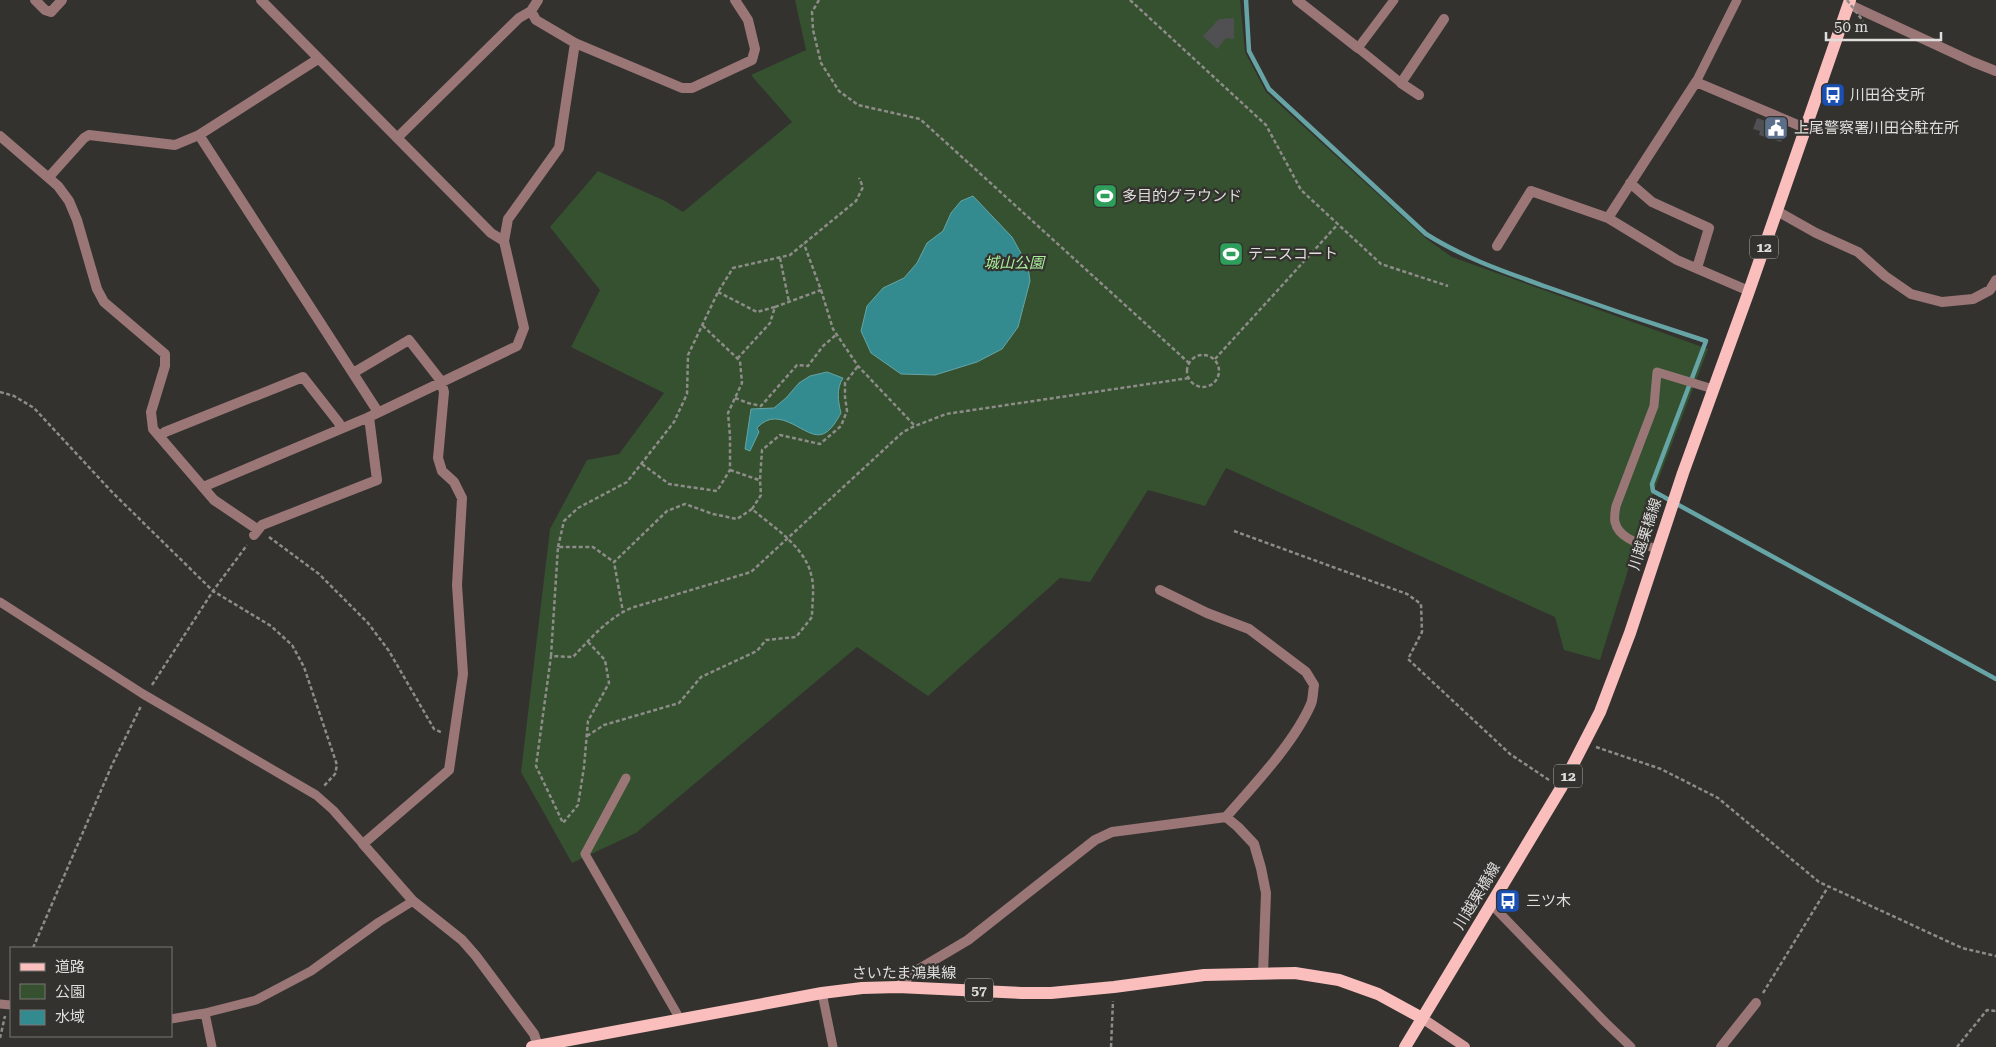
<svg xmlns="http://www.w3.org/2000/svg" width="1996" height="1047" font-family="'Roboto Serif','Noto Sans JP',serif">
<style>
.green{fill:#35512f}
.water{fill:#348b8f;stroke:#67a4a6}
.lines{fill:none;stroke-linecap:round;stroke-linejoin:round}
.stream{stroke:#67a4a6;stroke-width:4.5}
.building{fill:#505053}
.path{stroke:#8d8c89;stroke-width:2.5;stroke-dasharray:4 2.5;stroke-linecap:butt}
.lane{stroke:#9b7676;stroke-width:9}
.street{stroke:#9b7676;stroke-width:10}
.secondary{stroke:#d69c9c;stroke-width:10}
.primary{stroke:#fabebd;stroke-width:12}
.path-bridge{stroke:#8d8c89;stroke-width:2.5;stroke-dasharray:4 2.5;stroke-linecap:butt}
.labels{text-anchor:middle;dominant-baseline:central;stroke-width:4.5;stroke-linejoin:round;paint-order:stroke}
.shield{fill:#33322f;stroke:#abaaa8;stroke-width:1}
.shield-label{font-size:14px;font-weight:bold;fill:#dfdedc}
.poi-label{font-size:15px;fill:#dfdedc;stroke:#33322f;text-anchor:start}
.park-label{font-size:15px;font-style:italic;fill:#a9ee9a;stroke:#33322f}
.street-label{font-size:15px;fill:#dfdedc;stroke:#33322f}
</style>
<rect width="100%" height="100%" fill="#33322f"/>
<path class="green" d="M795,0H1240L1245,52L1266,92L1428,240L1452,257L1708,349L1647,509L1600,660L1564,650L1555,617L1226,468L1205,506L1148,490L1090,582L1060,578L928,696L857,647L636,833L572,863L521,772L550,529L587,460L619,454L664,393L571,347L600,290L550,227L598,171L665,201L683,212L792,122L751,75L806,50Z"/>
<path class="water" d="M973,196L1012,237L1028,266L1030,281L1018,327L1002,349L977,362L935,375L901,374L871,353L861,331L867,306L883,288L904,278L917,263L927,243L943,231L951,213L961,201Z
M827,372L843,378C836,389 838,401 841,413C837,420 831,431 823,434C806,441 780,402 757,428L759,432L750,451L745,449L751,409L774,408L786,398L799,383L810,376Z"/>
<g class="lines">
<path class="stream" d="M1246,0L1249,51L1269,89L1426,234C1464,258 1505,272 1547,287C1600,306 1653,324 1706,341L1652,484L1653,491L1996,679"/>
</g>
<path class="building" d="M1234,18V39L1226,38L1217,49L1203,36L1219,19Z
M1757,118L1786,128L1781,142L1759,135L1760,131L1753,129Z"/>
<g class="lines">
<path class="path" d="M819,0L812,12L813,30L821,63L839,91L858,105L920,119L1189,363
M1130,0L1266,125L1301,190L1381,264L1448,286
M780,258L789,302
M821,290L833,329L858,366L915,426
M718,292L757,312L775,307L770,323L737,359
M775,307L821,290L804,244
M1187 371a16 16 0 1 1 32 0a16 16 0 1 1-32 0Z
M1215,359L1338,224
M0,392L14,396L34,408L112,492L213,591L271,626L292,645L304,667L337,765L335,774L324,786
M735,398L748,403L761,406L797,365L808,366L823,346L837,334
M642,464L669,484L717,491L730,470V436L728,413L742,383L740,361L702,325
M730,470L759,480
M752,509L761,495L760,480L762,450L780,435L820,444L841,426L847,411L845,397V383L858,366
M1234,531L1407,594L1421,604L1422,632L1408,659L1510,754L1549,780
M269,537L319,574L368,623L389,651L434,729L443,733
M558,547L564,521L578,508L627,482L674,422L687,394L688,355L718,292L733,268L790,255L856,201L863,187L859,178
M588,642L605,660L609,683L588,721L584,767L578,805L563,823L536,766L551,656L573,657C591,638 607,619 631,608L751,572L903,432L915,426L946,414L1189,378
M551,656L558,547H593L614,562
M152,685L213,591L247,545
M587,736L604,725L679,703L701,677L757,651L766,640L796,637L812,617C812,603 815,587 811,574C804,546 773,527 752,509L737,519L713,514L685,504L667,511L614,562L623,612
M1596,747L1661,769L1718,798L1819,882L1962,948L1996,956
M33,948L112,765L141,706
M1763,993L1828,887
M0,1038L5,1016
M1111,1047L1113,1001
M1957,1047L1987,1010L1996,1011"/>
<path class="lane" d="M1394,0L1358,48L1401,83
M1696,82L1737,0
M1657,549C1643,544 1619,540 1615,522C1614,517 1615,511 1616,506L1654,406L1657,372L1713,389
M0,602L143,694L316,795L333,810L363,844
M626,778L585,854L680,1019
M1491,904L1605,1022L1631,1047
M822,993L833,1047
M0,1004L11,1005
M205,1013L212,1047
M171,1019L205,1013L256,1000L311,971L379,922L413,901"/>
<path class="street" d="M35,0L45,10L51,12L62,0
M261,0L491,233L504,241
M1297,0L1358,48
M1848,4L1973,62L1996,71
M531,11L536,20L575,43L682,88H692L752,60L755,49L748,20L735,0
M1419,95L1401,83L1444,19
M199,135L378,412
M0,136L58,186L69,201L77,220L97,289L104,302L165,354V366L151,412L153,429L214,500L257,529
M397,138L519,18L531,11L538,0
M49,177L84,138L89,135L175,145L199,135L318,59
M1630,183L1652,202L1709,228L1697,268
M1777,211L1816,233L1858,252L1885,276L1911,294L1942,302L1973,299L1990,290L1996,280
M1608,218L1696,82L1805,128
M1497,246L1531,191L1608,218L1677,260L1749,291
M353,373L409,340L441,381L444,392L438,458L442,471L454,482L462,498L457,585L463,674L449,770L363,844L413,901L462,940L476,956L534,1034L538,1046
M160,436L165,432L303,377L339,423L340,429
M203,487L369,417L517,346L524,328L504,241L508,219L559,148L575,43
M254,535L262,525L377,480L369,417
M1160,590L1207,613L1249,629L1306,672L1314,685C1313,691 1313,699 1311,704C1294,743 1254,785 1226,817
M898,987L914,972L968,940L1095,840L1112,832L1226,817L1238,827L1254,844L1261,868L1266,893L1263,974
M1721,1047L1756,1003"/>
<path class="secondary" d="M1422,1018L1465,1047"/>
<path class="primary" d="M532,1047L822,993L862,988L898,987L1022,993H1051L1114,987L1204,975L1295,973L1339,980L1378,994L1422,1018
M1405,1047L1561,788L1600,712L1630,633L1683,473L1749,291L1850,0"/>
<path class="path-bridge" d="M1847,0L1863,21"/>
</g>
<defs>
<symbol id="bus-square" viewBox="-11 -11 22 22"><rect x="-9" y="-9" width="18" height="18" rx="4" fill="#1a4fb4" stroke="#33322f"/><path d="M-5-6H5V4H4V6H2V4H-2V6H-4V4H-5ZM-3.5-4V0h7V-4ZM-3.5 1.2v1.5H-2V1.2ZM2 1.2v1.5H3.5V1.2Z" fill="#fff"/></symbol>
<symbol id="civic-square" viewBox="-11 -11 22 22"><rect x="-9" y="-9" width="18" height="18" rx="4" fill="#5c6f8a" stroke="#33322f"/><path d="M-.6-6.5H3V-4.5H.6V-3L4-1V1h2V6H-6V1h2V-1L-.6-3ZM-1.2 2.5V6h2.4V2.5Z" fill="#fff"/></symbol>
<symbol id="stadium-square" viewBox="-11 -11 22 22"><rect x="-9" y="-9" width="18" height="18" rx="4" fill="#2e9e5b" stroke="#33322f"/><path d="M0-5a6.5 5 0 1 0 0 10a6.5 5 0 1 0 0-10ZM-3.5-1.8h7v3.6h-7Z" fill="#fff"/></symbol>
</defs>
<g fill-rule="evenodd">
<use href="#bus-square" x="1819" y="81" width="28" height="28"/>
<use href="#civic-square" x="1762" y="114" width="28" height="28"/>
<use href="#stadium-square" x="1091" y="182" width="28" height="28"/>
<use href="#stadium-square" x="1217" y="240" width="28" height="28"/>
<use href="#bus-square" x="1494" y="887" width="28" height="28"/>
</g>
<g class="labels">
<g class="shield">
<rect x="1750" y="235.5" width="28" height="23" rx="4"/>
<rect x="1554" y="764.5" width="28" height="23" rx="4"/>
<rect x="965" y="978.5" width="28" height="23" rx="4"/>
</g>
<g class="shield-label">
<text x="1764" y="247">12</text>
<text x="1568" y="776">12</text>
<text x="979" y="990">57</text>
</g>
<g class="poi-label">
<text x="1850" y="95">川田谷支所</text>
<text x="1794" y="128">上尾警察署川田谷駐在所</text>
<text x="1122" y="196">多目的グラウンド</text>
<text x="1248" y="254">テニスコート</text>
<text x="1526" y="901">三ツ木</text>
</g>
<g class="park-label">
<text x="1014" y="263">城山公園</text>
</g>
<g class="street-label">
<text transform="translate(1645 534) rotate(-72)">川越栗橋線</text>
<text transform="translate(1477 896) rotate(-59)">川越栗橋線</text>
<text x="904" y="973">さいたま鴻巣線</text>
</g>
</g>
<rect x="10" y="947" width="162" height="90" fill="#33322f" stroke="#787774"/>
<rect x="20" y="963" width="25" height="8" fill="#fabebd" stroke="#787774"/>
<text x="55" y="972" font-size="15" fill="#dfdedc">道路</text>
<rect x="20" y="984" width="25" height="15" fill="#35512f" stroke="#787774"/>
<text x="55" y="997" font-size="15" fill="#dfdedc">公園</text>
<rect x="20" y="1010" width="25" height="15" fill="#348b8f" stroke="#787774"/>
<text x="55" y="1022" font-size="15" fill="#dfdedc">水域</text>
<path d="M1826 32v8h115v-8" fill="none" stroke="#dfdedc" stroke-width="2.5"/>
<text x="1834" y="32" font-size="15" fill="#dfdedc" stroke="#33322f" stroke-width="4" paint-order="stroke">50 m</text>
</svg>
